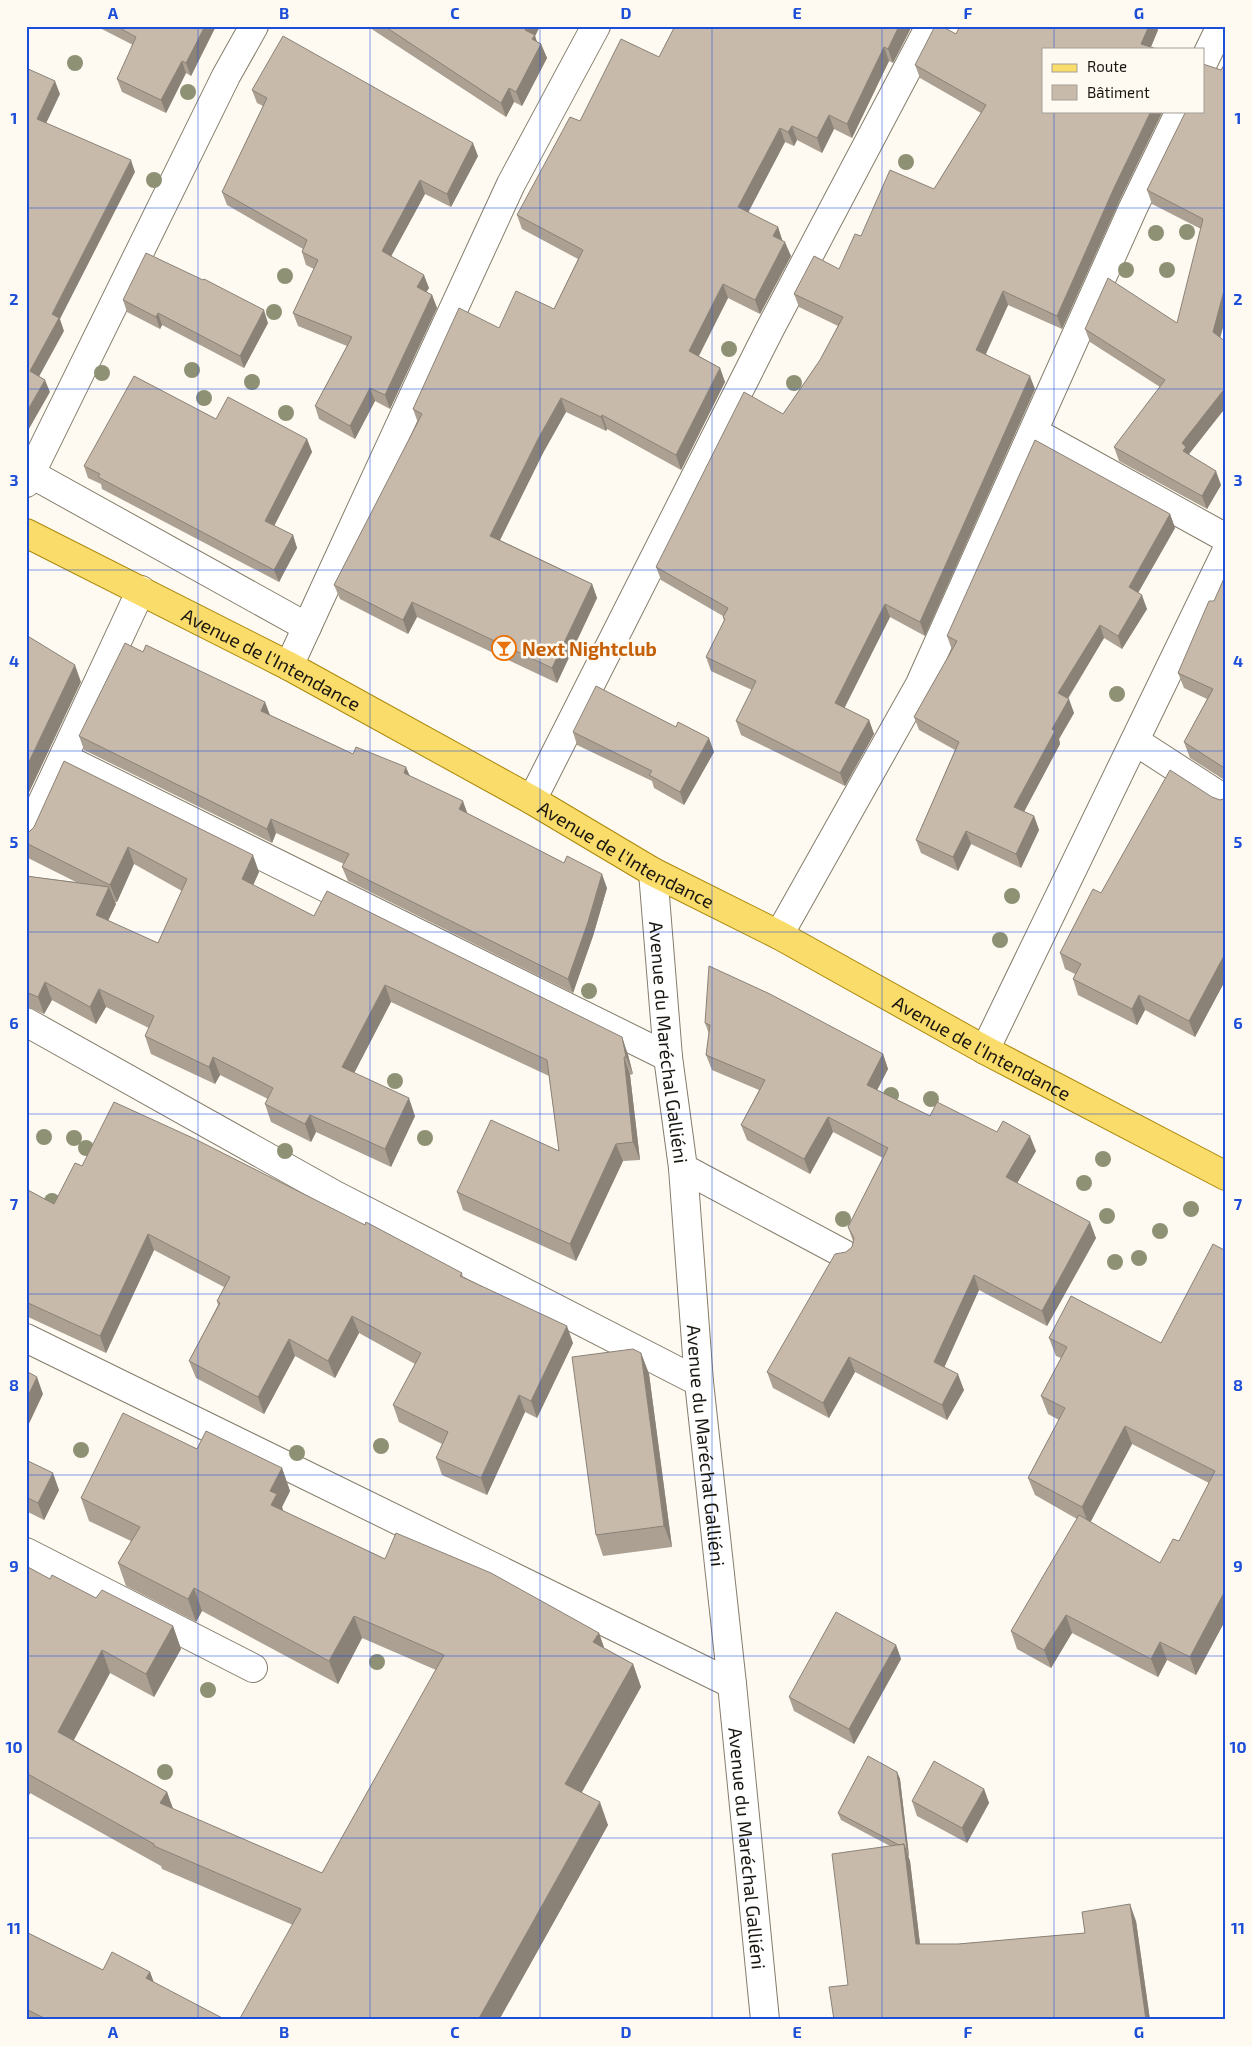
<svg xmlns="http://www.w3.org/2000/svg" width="1252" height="2046" font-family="'Exo 2',sans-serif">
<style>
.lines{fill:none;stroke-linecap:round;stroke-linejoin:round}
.minor-casing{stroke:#857d6c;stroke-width:30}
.primary-casing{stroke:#aa880a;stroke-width:30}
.minor{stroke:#fff;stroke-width:28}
.primary{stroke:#fadc6a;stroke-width:28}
.tree{fill:#8f9175}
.wall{fill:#aba092;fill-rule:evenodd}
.shaded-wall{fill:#8b8277}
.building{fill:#c7baaa;stroke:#8b8277}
.grid{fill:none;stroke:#1d4ed8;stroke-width:1;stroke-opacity:0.55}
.labels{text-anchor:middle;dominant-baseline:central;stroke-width:5;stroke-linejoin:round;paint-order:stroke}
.food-label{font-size:19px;font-weight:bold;fill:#c56008;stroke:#fefaf2;text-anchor:start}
.street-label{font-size:19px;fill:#1a1711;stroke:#fefaf2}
.neatline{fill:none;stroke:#1d4ed8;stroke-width:2}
.grid-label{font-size:16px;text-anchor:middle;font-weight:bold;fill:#1d4ed8}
</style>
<rect width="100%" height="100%" fill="#fefaf2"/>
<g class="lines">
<defs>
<g id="minor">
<path d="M1203,63L1221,26"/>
<path d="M1034,432L1226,538"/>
<path d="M26,471L307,627"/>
<path d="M26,483L226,76L254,26"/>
<path d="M289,666L511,184L596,26"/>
<path d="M1135,741L1226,800"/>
<path d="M64,758L668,1057"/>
<path d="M532,800L770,329L930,26"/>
<path d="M26,837L141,590"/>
<path id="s1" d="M653,872L668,1057L683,1168L699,1382L732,1684L765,2020"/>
<path d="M779,935L920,684L1133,208L1180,111"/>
<path d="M26,1022L335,1195L699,1382"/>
<path d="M985,1050L1226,552"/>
<path d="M683,1168L844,1254"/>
<path d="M26,1338L732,1684"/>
<path d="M26,1552L253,1668"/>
</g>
<g id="primary">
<path id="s2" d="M26,533L289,666L532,800L653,872L779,935L985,1050L1226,1176"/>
</g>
</defs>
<use href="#minor" class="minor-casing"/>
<use href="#primary" class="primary-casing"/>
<use href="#minor" class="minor"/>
<use href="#primary" class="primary"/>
</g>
<g class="tree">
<circle cx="75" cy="63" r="8"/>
<circle cx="188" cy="92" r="8"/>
<circle cx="906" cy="162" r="8"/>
<circle cx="154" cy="180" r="8"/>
<circle cx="1187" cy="232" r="8"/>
<circle cx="1156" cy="233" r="8"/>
<circle cx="1126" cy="270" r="8"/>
<circle cx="1167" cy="270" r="8"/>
<circle cx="285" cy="276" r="8"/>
<circle cx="274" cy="312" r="8"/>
<circle cx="729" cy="349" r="8"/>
<circle cx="192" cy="370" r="8"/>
<circle cx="102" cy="373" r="8"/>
<circle cx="252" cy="382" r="8"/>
<circle cx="794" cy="383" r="8"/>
<circle cx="204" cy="398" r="8"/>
<circle cx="286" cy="413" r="8"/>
<circle cx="1117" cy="694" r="8"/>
<circle cx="1012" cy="896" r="8"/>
<circle cx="1000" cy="940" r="8"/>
<circle cx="589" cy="991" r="8"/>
<circle cx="395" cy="1081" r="8"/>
<circle cx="891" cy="1095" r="8"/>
<circle cx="931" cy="1099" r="8"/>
<circle cx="44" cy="1137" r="8"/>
<circle cx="74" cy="1138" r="8"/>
<circle cx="425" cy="1138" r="8"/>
<circle cx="86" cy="1148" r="8"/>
<circle cx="285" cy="1151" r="8"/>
<circle cx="1103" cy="1159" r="8"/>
<circle cx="1084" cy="1183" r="8"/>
<circle cx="52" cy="1201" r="8"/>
<circle cx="1191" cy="1209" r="8"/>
<circle cx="1107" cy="1216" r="8"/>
<circle cx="843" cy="1219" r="8"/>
<circle cx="1160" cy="1231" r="8"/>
<circle cx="1139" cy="1258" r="8"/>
<circle cx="1115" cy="1262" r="8"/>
<circle cx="381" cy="1446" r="8"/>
<circle cx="81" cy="1450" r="8"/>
<circle cx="297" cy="1453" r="8"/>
<circle cx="377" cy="1662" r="8"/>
<circle cx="208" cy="1690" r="8"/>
<circle cx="165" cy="1772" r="8"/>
</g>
<path class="wall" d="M96,26H216L191,76L186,73L166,113L122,92L117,79L133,45Z
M367,26H540L535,36L537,42L541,44L547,58L522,106L514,102L506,117Z
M675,26H912L893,63L889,61L852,138L834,129L822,153L797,140L794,146L785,142L748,213L778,227L782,241L791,256L760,314L728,298L699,356L720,368L725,382L681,470L607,429L606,431L566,412L543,453L500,540L592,584L597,598L557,683L417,617L408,634L340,599L334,585L418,423L413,409L499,328L554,309L578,259L522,229L517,215L580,121L659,57Z
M1158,30L1151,47L1119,202L1062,329L1008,305L986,354L1035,389L925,636L890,617L844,708L869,720L874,734L845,786L741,735L736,721L752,690L711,671L706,657L724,621L723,617V616L661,580L656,567L783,414L820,360L838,326L799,307L794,294L839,269L861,236L934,189L981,113L920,78L915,65L956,34Z
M1226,62V316L1220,338L1226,342V407L1189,454L1221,485L1207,509L1119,461L1114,447L1160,387L1090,342L1085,329L1177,323L1201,229L1152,204L1147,190Z
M252,90L478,156L451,207L425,194L391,256L429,288L426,292L432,295L437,308L390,409L375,401L355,439L319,419L315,406L347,346L298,326L293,313L314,269L306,265L302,252L303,249L227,205L222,192L263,106L257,103Z
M123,300L268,323L244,368L162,325L160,329L127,312Z
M216,419L307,439L312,452L274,526L293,535L297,548L279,582L102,489L101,484L88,478L84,466Z
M1170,514L1175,528L1138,593L1147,609L1122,649L1104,638L1068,699L1074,713L1059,739L1060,744L1024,812L1034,816L1039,830L1021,868L971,844L958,871L921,853L916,840L955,750L919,730L914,717L952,650L947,636Z
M1226,574V781L1190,758L1184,742L1207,699L1184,688L1178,673L1214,601Z
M143,652L265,702L270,715L353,754L410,776L468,814L607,888L593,936L573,993L348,881L342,867L344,864L276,833L272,843L84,750L79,736Z
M573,732L714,752L684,805L654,788L652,781L577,745Z
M1212,797L1220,800L1226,798V979L1195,1037L1145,1010L1137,1025L1078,995L1073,979L1075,974L1065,969L1060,953L1101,893Z
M34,827L259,872L253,885L314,916L622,1037L628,1055L633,1074L630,1075L640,1160L623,1161L576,1261L463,1210L457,1192L559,1151L549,1076L391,1002L354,1073L415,1116L391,1167L316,1132L311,1142L271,1122L265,1104L268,1099L220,1075L215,1084L151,1054L145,1036L149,1028L106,1007L96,1024L52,1000L44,1014L26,1006V876L76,882L26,857V833H28ZM134,864L182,891L158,943L108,921L116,904L115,902H117Z
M705,1023L883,1054L888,1069L877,1090L930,1116L1036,1151L1017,1183L1096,1238L1047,1326L979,1290L944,1367L964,1390L947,1420L855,1372L829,1418L773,1388L767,1372L846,1252L852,1247L853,1241L848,1227L883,1158L833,1132L810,1174L747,1140L741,1125L759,1090L712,1070L706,1055L709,1034Z
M82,1166L462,1273L463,1277L573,1343L537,1418L525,1412L487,1495L442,1475L436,1458L442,1444L399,1422L393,1405L415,1364L359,1333L335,1378L295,1356L264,1414L196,1378L189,1361L218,1305L217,1301L224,1287L154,1250L106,1353L26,1316V1189L54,1204Z
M1226,1251V1619L1196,1675L1167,1660L1158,1677L1072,1633L1051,1668L1017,1649L1011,1631L1077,1519L1035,1495L1028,1478L1059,1420L1048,1414L1041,1396L1061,1358L1056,1356L1049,1338L1161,1343ZM1132,1444L1209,1483L1179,1541L1160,1563L1090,1522Z
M641,1353L649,1374L672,1547L603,1556L596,1535Z
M197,1449L282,1468L290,1491L282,1507L283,1511L385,1559L599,1633L604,1648L633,1664L641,1687L582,1792L608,1825L499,2020H239L293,1925L162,1869L161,1866L30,1793L26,1801V1566L50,1579L96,1598L173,1626L181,1649L154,1697L110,1673L74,1740L167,1792L173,1809L322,1873L436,1670L362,1638L338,1684L202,1611L196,1622L126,1586L118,1563L131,1541L89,1521L81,1498Z
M26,1460L59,1490L44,1520L26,1511Z
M896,1645L901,1659L854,1744L794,1711L789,1697Z
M897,1772L900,1779L909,1856H908L910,1861L920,1944H958L1085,1933L1136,1921L1150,2020L848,1985L890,1846L841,1820L838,1813Z
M984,1789L989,1803L967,1843L917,1816L912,1801Z
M26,1932L103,1970L150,1972L154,1983L226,2020H26Z"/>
<path class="shaded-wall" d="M205,26H216L191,76L186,63Z
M527,26H540L535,36L539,48L541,44L547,58L522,106L516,92L525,30Z
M899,26H912L893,63L888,49Z
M1149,26H1157L1158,30L1150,49L1141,44Z
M884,47L889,61L852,138L847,124Z
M182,61L186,73L166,113L161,100Z
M55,81L60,94L42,132L37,119Z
M509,88L514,102L506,117L501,103Z
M1151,111H1163L1119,202L1062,329L1057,316L1114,188Z
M829,115L834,129L822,153L817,138Z
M792,126L797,140L794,146L788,132Z
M780,128L785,142L743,222L738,207Z
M473,143L478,156L451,207L447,194Z
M131,160L135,172L60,319L64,331L35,384L30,371L52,314Z
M420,180L425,194L387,264L382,251Z
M778,227L783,242L773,236Z
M785,242L791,256L760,314L755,300Z
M424,275L429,288L421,300L417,287Z
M1226,283V316L1218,346L1213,332Z
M723,284L728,298L694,365L689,351Z
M1003,291L1008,305L981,364L976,350Z
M432,295L437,308L390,409L385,395Z
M264,310L268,323L244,368L240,356Z
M158,313L162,325L160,329L156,317Z
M720,368L725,382L681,470L676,455Z
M1030,376L1035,389L925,636L920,622Z
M45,380L50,392L26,434V413Z
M1226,387V407L1189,454L1191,460L1183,451L1182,443Z
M370,388L375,401L355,439L350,426Z
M561,398L566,412L543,453L495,550L490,536L538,439Z
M602,415L607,429L606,431L601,417Z
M307,439L312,452L270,534L265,521Z
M1216,471L1221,485L1207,509L1202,496Z
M1170,514L1175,528L1134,600L1129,587Z
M293,535L297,548L279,582L274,570Z
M592,584L597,598L557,683L552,668Z
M1142,595L1147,609L1122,649L1118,636Z
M412,602L417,617L408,634L403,620Z
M885,604L890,617L840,717L835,703Z
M1100,625L1104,638L1063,706L1058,693Z
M75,665L81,682L26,799V768Z
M1069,699L1074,713L1059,739L1060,744L1019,821L1014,807L1052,729Z
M265,702L270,716L261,711Z
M869,720L874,734L845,786L840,773Z
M709,738L714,752L684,805L680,792Z
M406,767L412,781L404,773Z
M463,801L468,815L459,809Z
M1034,816L1039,830L1021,868L1016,854Z
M271,819L276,833L272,843L267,829Z
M966,831L971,844L958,871L953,857Z
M128,847L134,864L117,902L110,885Z
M253,855L259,872L248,897L242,879Z
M602,874L607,888L593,936L573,993L568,979Z
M109,887L116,904L102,933L96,915Z
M1226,952V979L1195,1037L1189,1021Z
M45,982L52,1000L44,1014L38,997Z
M385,985L391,1002L348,1085L342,1067Z
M99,989L106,1007L96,1024L90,1007Z
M1139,995L1145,1010L1137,1025L1132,1009Z
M622,1037L628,1055L633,1074L626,1057Z
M883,1054L888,1069L872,1100L867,1085Z
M213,1057L220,1075L215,1084L209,1067Z
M624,1057L630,1075L640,1160L633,1142Z
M409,1098L415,1116L391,1167L385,1149Z
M310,1115L316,1132L311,1142L305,1124Z
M828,1117L833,1132L810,1174L804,1159Z
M1030,1136L1036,1151L1012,1192L1006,1177Z
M616,1144L623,1161L576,1261L570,1244Z
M1090,1222L1096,1238L1047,1326L1042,1311Z
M148,1234L154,1250L106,1353L100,1336Z
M974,1275L979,1290L940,1377L934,1362Z
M352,1316L359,1333L335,1378L328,1361Z
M567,1326L573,1343L537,1418L531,1401Z
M289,1339L295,1356L264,1414L258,1397Z
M641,1353L649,1374L672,1547L664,1526Z
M849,1357L855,1372L829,1418L823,1403Z
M958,1374L964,1390L947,1420L942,1405Z
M37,1377L43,1394L26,1430V1400Z
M519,1395L525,1412L487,1495L481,1478Z
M1125,1426L1132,1444L1089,1525L1082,1507Z
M282,1468L290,1491L282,1507L285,1517L271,1505L270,1491Z
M53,1473L59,1490L44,1520L38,1503Z
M194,1588L202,1611L196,1622L188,1599Z
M1226,1589V1619L1196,1675L1190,1657Z
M1066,1615L1072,1633L1051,1668L1044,1650Z
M354,1616L362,1638L338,1684L329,1661Z
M173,1626L181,1649L154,1697L146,1674Z
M599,1633L607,1656L593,1642Z
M1160,1642L1167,1660L1158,1677L1151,1659Z
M896,1645L901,1659L854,1744L849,1729Z
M102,1650L110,1673L66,1754L58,1732Z
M633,1664L641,1687L574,1806L565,1784Z
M897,1772L900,1779L909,1856L907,1849Z
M26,1782L30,1793L26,1801Z
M984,1789L989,1803L967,1843L962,1828Z
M167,1792L175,1814L160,1803Z
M600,1802L608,1825L499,2020H478Z
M904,1844L910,1861L922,1961L916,1944Z
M1130,1904L1136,1921L1150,2020H1146Z
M150,1972L158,1994L146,1978Z"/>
<path class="building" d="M116,26H205L186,63L182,61L161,100L117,79L136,37Z
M384,26H527L525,30L535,35L532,39L541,44L516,92L509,88L501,103Z
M675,26H899L888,49L884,47L847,124L829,115L817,138L792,126L788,132L780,128L738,207L778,227L773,236L785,242L755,300L723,284L689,351L720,368L676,455L602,415L601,417L561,398L538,439L490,536L592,584L552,668L412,602L403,620L334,585L422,414L413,409L459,308L499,328L516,291L554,309L583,250L517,215L570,117L580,121L621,39L659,57Z
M935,26H941L956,34L960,26H1149L1141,44L1157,49H1043V111H1151L1114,188L1057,316L1003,291L976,350L1030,376L920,622L885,604L835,703L869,720L840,773L736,721L756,681L706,657L725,619L723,617L728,608L656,567L744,392L783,414L820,360L843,317L794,294L814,256L839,269L855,234L861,236L890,170L934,189L986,105L915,65Z
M283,36L473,143L447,194L420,180L382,251L424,275L417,287L432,295L385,395L370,388L350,426L315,406L352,337L293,313L318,260L302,252L307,240L222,192L267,98L252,90Z
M1226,62V283L1213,332L1226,342V387L1182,443L1186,447L1183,451L1216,471L1202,496L1114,447L1165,380L1085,329L1108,278L1177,323L1203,219L1147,190L1186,111H1203V64L1221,70Z
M26,68L55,81L37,119L131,160L52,314L59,318L30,371L45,380L26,413Z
M146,253L203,280L204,279L264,310L240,356L158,313L156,317L123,300Z
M134,376L216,419L228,397L307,439L265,521L293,535L274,570L98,477L100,474L84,466Z
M1035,440L1170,514L1129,587L1142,595L1118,636L1100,625L1058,693L1069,699L1052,729L1055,731L1014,807L1034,816L1016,854L966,831L953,857L916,840L959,742L914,717L957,641L947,636Z
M1226,574V769L1184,742L1213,689L1178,673L1209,601H1214Z
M26,635L75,665L26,768Z
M125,643L143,652L146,645L265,702L261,711L353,754L356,747L406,767L404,773L463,801L459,809L564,863L567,856L602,874L588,922L568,979L342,867L349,854L271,819L267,829L79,736Z
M596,686L676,727L678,722L709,738L680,792L649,775L652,771L573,732Z
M64,761L253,855L242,879L314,916L327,891L622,1037L626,1057H624L633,1142L616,1144L570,1244L457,1192L491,1120L559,1151L547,1060L385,985L342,1067L409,1098L385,1149L310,1115L305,1124L265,1104L273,1088L213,1057L209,1067L145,1036L154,1016L99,989L90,1007L45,982L38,997L26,992V876L109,887L96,915L158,943L187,879L128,847L110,885L26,843V833H28L34,827Z
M1170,770L1212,797L1220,800L1226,798V952L1189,1021L1139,995L1132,1009L1073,979L1081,964L1060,953L1093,889L1101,893Z
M709,966L770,994L883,1054L867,1085L930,1116L937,1102L997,1132L1003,1121L1030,1136L1006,1177L1090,1222L1042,1311L974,1275L934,1362L958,1374L942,1405L849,1357L823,1403L767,1372L835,1254L846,1252L852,1247L854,1238L848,1227L888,1148L828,1117L804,1159L741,1125L765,1080L706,1055L710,1025L705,1023Z
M114,1102L195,1139L365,1225L366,1222L462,1273L460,1276L567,1326L531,1401L519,1395L481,1478L436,1458L448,1432L393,1405L421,1353L352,1316L328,1361L289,1339L258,1397L189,1361L220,1303L217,1301L230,1277L148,1234L100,1336L26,1302V1277L28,1272L26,1271V1189L54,1204L75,1163L82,1166Z
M1213,1244L1226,1251V1589L1190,1657L1160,1642L1151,1659L1066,1615L1044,1650L1011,1631L1079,1515L1160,1563L1173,1539L1179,1541L1215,1471L1125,1426L1082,1507L1028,1478L1065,1408L1041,1396L1067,1347L1049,1338L1071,1296L1161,1343Z
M633,1349L641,1353L664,1526L596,1535L572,1357Z
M26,1371L37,1377L26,1400Z
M123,1413L197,1449L206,1431L282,1468L270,1491L277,1494L271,1505L385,1559L396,1533L491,1573L599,1633L593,1642L633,1664L565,1784L600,1802L478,2020H239L301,1909L154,1846V1844L26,1773V1566L50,1579L52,1575L96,1598L102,1590L173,1626L146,1674L102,1650L58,1732L167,1792L160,1803L322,1873L444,1655L354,1616L329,1661L194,1588L188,1599L118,1563L140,1527L81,1498Z
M26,1460L53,1473L38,1503L26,1497Z
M836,1612L896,1645L849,1729L789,1697Z
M868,1756L897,1772L907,1849L905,1848L904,1844L899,1845L838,1813Z
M934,1761L984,1789L962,1828L912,1801Z
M904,1844L916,1944H958L1085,1933L1082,1912L1130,1904L1146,2020H834L829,1987L848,1985L832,1854Z
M26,1932L103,1970L112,1952L150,1972L146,1978L226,2020H48L26,2009Z"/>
<path class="grid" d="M198,26V2020M370,26V2020M540,26V2020M712,26V2020M882,26V2020M1054,26V49M1054,111V2020M26,208H1226M26,389H1226M26,570H1226M26,751H1226M26,932H1226M26,1114H1226M26,1294H1226M26,1475H1226M26,1656H1226M26,1838H1226"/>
<defs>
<symbol id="bar-ring" viewBox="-11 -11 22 22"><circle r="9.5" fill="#fefaf2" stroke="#e8710a" stroke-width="1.5"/><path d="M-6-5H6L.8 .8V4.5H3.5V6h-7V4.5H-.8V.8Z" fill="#e8710a"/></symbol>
</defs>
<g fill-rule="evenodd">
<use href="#bar-ring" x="490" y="634" width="28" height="28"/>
</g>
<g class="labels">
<g class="food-label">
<text x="522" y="648">Next Nightclub</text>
</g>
<g class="street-label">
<text stroke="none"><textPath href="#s2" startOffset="276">Avenue de l'Intendance</textPath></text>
<text stroke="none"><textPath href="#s2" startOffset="681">Avenue de l'Intendance</textPath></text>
<text stroke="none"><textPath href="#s1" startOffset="171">Avenue du Maréchal Galliéni</textPath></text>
<text stroke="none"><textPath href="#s2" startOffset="1086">Avenue de l'Intendance</textPath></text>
<text stroke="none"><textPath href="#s1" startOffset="576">Avenue du Maréchal Galliéni</textPath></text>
<text stroke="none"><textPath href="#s1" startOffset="981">Avenue du Maréchal Galliéni</textPath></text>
</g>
</g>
<rect width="1252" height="2046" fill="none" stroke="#fefaf2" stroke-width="55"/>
<rect x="1042" y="48" width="162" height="65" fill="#fefaf2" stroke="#a39f98"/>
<rect x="1052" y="64" width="25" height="8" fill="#fadc6a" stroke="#a39f98"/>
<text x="1087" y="72" font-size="15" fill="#1a1711">Route</text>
<rect x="1052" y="85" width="25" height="15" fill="#c7baaa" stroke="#a39f98"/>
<text x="1087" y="98" font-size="15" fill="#1a1711">Bâtiment</text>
<rect x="28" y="28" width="1196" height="1990" class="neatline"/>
<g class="grid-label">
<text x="113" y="19">A</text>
<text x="284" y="19">B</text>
<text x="455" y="19">C</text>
<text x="626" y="19">D</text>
<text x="797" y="19">E</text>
<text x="968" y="19">F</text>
<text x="1139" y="19">G</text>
<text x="14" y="124">1</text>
<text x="1238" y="124">1</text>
<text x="14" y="305">2</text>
<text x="1238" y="305">2</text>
<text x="14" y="486">3</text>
<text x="1238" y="486">3</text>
<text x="14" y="667">4</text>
<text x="1238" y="667">4</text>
<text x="14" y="848">5</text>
<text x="1238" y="848">5</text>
<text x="14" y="1029">6</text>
<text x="1238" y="1029">6</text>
<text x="14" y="1210">7</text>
<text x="1238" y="1210">7</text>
<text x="14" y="1391">8</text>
<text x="1238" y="1391">8</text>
<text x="14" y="1572">9</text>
<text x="1238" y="1572">9</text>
<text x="14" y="1753">10</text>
<text x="1238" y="1753">10</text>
<text x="14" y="1934">11</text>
<text x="1238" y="1934">11</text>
<text x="113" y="2038">A</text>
<text x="284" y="2038">B</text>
<text x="455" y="2038">C</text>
<text x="626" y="2038">D</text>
<text x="797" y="2038">E</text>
<text x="968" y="2038">F</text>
<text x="1139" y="2038">G</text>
</g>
</svg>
